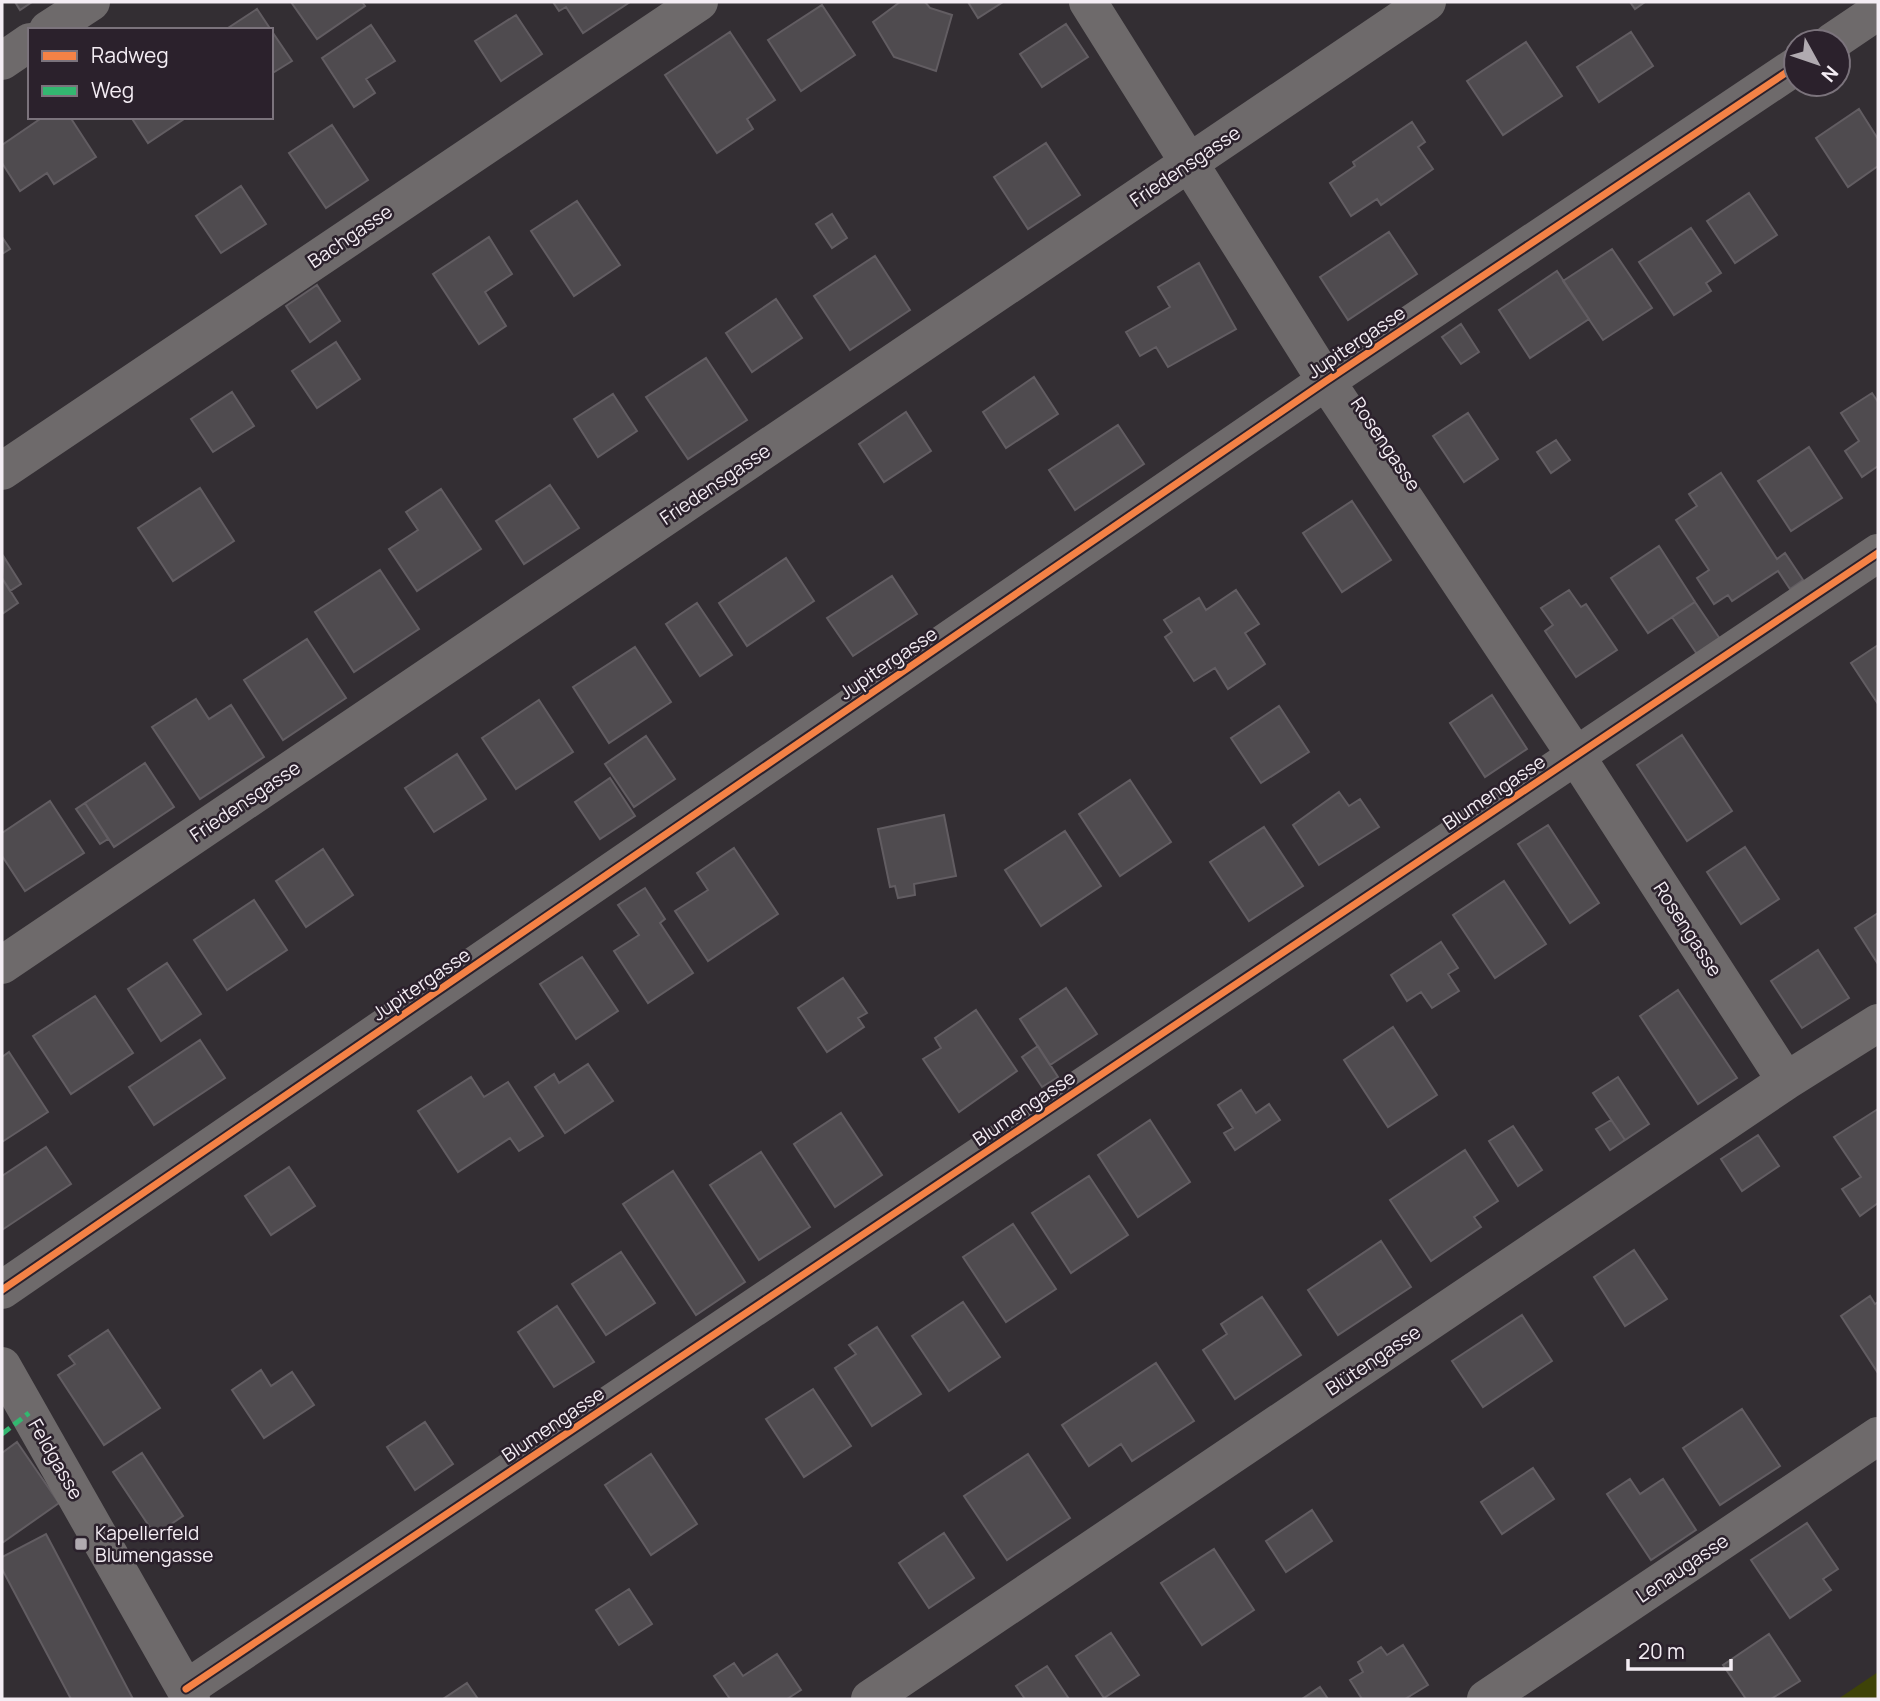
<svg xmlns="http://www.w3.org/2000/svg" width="1880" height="1701" font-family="Manrope,sans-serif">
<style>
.green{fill:#3e4308}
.building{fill:#4f4b4f;stroke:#625d62;stroke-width:2}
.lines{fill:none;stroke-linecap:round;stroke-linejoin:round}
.minor{stroke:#6e6a6b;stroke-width:38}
.quiet{stroke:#33b770;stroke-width:5;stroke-dasharray:10 5;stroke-linecap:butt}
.cycleway-casing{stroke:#2b212c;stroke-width:11}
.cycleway{stroke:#f48246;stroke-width:7}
.poi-dot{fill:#b0aab0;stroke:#2b212c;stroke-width:2.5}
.labels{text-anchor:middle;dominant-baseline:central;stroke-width:5;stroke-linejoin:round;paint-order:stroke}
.street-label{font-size:19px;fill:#f4edf4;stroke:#2b212c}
.poi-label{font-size:19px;fill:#f4edf4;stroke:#2b212c;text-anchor:start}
</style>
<rect width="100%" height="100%" fill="#332e33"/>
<path class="green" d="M1878,1672V1699H1838Z"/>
<path class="building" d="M15,2H32L20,10Z
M291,2H362L365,6L317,39Z
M553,2H630L583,33L566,7L559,11Z
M900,2H925L930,8L952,15L936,71L894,57L873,22Z
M968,2H1003L978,18Z
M1630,2H1645L1635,9Z
M822,5L855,55L801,91L768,40Z
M257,9L271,30H225Z
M516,15L542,54L501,81L475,41Z
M1066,24L1088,57L1042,87L1020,54Z
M371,25L395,61L366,79L375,93L354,107L322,58Z
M271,30L292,61L271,74Z
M730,32L775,100L747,119L753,129L717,153L665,75Z
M1631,32L1653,66L1599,102L1577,67Z
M1526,42L1562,96L1503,135L1467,81Z
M1859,109L1878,139V166L1848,187L1816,138Z
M43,117H70L96,157L54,184L47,173L20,191L2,163V145Z
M131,117H187L148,143Z
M1412,122L1425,142L1418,147L1433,169L1381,205L1377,199L1351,216L1330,183L1355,166L1353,162Z
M332,125L368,180L326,208L289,153Z
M1046,143L1080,195L1028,229L994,177Z
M241,186L266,224L221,253L196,216Z
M1749,193L1777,235L1735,263L1707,221Z
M577,201L620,265L574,296L531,231Z
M832,214L847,238L832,248L816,224Z
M1691,228L1721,273L1706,283L1711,291L1674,315L1639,262Z
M1389,232L1417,274L1348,320L1320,277Z
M2,237L10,249L2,254Z
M489,237L512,274L485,292L506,326L479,344L433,274Z
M1612,249L1652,308L1603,340L1563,281Z
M875,256L910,310L850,350L814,296Z
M1199,263L1236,329L1168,367L1156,347L1140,356L1126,332L1170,307L1158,287Z
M1557,271L1589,319L1530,358L1499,310Z
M317,285L340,321L310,342L286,306Z
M776,299L802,338L752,372L726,333Z
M1461,324L1479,352L1461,364L1442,337Z
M336,342L360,379L317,408L292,371Z
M706,358L747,420L688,459L646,397Z
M1034,377L1058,414L1006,448L983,412Z
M232,392L254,426L213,452L191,419Z
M1872,393L1878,402V466L1862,477L1845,451L1859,441L1841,413Z
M613,394L637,431L598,457L574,419Z
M906,412L931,451L884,482L859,444Z
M1468,413L1498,459L1464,482L1433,436Z
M1118,425L1144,464L1075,510L1049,470Z
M1556,440L1570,460L1551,473L1537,452Z
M1809,447L1842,498L1791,531L1758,481Z
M1721,473L1777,559L1785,553L1803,580L1790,589L1778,571L1732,601L1728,595L1714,604L1697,578L1709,570L1676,520L1697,506L1689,494Z
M550,485L579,528L524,564L496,521Z
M200,488L234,541L173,581L138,528Z
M441,489L481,549L417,591L389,549L418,530L406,512Z
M1352,501L1391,560L1342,592L1303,533Z
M1659,546L1695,602L1648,633L1611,578Z
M4,557L21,584L10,591L2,578Z
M786,558L814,601L747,646L719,603Z
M380,570L419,629L354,672L315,612Z
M892,576L917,614L853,656L827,618Z
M2,578L18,603L2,614Z
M1236,590L1259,624L1245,633L1265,664L1228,689L1215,668L1194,681L1165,637L1172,632L1164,620L1199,598L1206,610Z
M1569,590L1581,607L1586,604L1617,650L1576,677L1545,631L1553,625L1541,608Z
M1695,602L1720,639L1697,654L1672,617Z
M697,603L732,655L700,676L666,624Z
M307,639L346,698L283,740L244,680Z
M1878,645V704L1851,663Z
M635,647L671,702L609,743L573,687Z
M1492,695L1527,749L1485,777L1450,723Z
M196,699L209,719L231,705L264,757L200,799L152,727Z
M539,700L573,752L516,789L482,738Z
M1279,706L1309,752L1261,783L1231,738Z
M1682,735L1732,811L1687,841L1637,765Z
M646,736L675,779L634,807L605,764Z
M457,754L486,799L434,832L405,788Z
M145,763L174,807L114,847L85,803Z
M610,778L635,816L600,839L575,802Z
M1130,780L1171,842L1120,876L1079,814Z
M1339,792L1349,806L1360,799L1379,827L1319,865L1293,825Z
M50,801L84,853L25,891L2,856V833Z
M85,803L108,839L100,844L76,809Z
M944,815L956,876L914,884L915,895L898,898L895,886L890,887L878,829Z
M1548,825L1599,903L1570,923L1518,844Z
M1264,827L1303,886L1249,921L1210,862Z
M1065,831L1101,886L1041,926L1005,870Z
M1745,847L1779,899L1741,924L1707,872Z
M734,848L778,914L708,961L675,911L708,890L697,873Z
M323,849L353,895L306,927L276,881Z
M1504,881L1546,944L1495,978L1453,915Z
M645,888L665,919L660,923L693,973L648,1003L614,951L639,935L618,905Z
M254,900L287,950L227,990L194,940Z
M1878,913V964L1855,928Z
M1441,942L1458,968L1448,974L1459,991L1432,1008L1421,992L1407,1001L1391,975Z
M1818,950L1849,998L1802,1028L1771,981Z
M582,957L618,1011L576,1039L540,984Z
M167,963L201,1014L161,1041L128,989Z
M843,978L867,1013L858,1018L864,1027L827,1052L798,1008Z
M1066,988L1097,1034L1050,1065L1020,1019Z
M1678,990L1737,1078L1698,1104L1640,1016Z
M95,996L133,1053L71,1094L33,1036Z
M976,1010L1017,1071L959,1112L923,1059L941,1048L935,1038Z
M1393,1027L1437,1095L1388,1127L1344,1060Z
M200,1040L225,1078L154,1125L129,1087Z
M1038,1046L1058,1077L1042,1087L1022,1057Z
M9,1052L48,1112L2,1142V1057Z
M588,1064L613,1101L565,1133L535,1087L554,1074L559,1083Z
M471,1077L484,1097L508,1082L543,1136L519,1151L510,1138L458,1172L418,1111Z
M1618,1077L1649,1124L1625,1140L1593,1093Z
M1241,1090L1256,1113L1269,1104L1280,1120L1235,1150L1224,1133L1233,1128L1218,1105Z
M1878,1109V1203L1860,1216L1842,1189L1861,1177L1834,1137Z
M841,1113L882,1175L835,1207L794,1144Z
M1150,1120L1190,1182L1138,1217L1098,1155Z
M1611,1120L1625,1140L1610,1150L1596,1129Z
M1513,1126L1542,1170L1518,1186L1489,1141Z
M1758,1135L1779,1166L1742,1191L1721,1159Z
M46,1147L71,1184L2,1230V1176Z
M1465,1150L1498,1201L1474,1217L1481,1227L1431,1261L1390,1200Z
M761,1152L810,1227L759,1260L710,1185Z
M289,1167L315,1206L271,1235L245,1196Z
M673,1171L745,1282L696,1315L623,1204Z
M1089,1176L1128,1235L1071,1273L1032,1213Z
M1013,1224L1056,1289L1006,1322L963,1257Z
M1381,1241L1411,1287L1338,1335L1308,1290Z
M1634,1250L1667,1299L1625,1326L1594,1277Z
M621,1252L655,1303L606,1335L572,1284Z
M1870,1296L1875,1304L1878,1302V1373L1841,1316Z
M1262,1297L1301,1355L1235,1399L1203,1350L1227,1334L1221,1324Z
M963,1302L1000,1357L949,1391L912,1336Z
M557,1306L594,1362L554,1387L518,1332Z
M1522,1315L1552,1361L1483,1407L1452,1361Z
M877,1327L921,1394L872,1426L835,1368L856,1354L849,1345Z
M108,1330L160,1408L104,1445L58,1375L75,1364L69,1356Z
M1156,1363L1194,1421L1132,1461L1121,1444L1089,1466L1062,1425Z
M261,1370L271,1386L292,1372L314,1405L264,1438L232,1390Z
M813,1389L851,1446L804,1477L766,1419Z
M1742,1409L1780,1466L1720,1505L1683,1448Z
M425,1422L453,1464L415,1490L387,1447Z
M17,1442L59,1503L2,1543V1453Z
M142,1453L183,1516L155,1535L113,1472Z
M651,1454L697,1524L651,1555L605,1485Z
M1028,1454L1070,1518L1007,1560L964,1496Z
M1533,1468L1554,1499L1502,1534L1481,1502Z
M1630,1479L1640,1494L1663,1479L1696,1530L1651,1560L1607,1494Z
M1312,1510L1332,1541L1286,1572L1266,1541Z
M1807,1523L1838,1569L1823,1579L1831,1590L1790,1618L1751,1560Z
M944,1533L974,1578L929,1608L899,1563Z
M46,1534L74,1587L133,1699H71L2,1569V1557Z
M1214,1549L1254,1610L1202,1645L1161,1583Z
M629,1589L652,1624L619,1645L596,1610Z
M1111,1633L1139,1675L1104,1698L1076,1656Z
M1769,1634L1800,1681L1771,1699H1746L1723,1665Z
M1403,1645L1428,1685L1405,1699H1362L1350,1680L1363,1672L1358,1662L1381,1647L1387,1655Z
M777,1654L801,1690L787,1699H730L714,1676L734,1663L743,1676Z
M1047,1666L1069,1699H1025L1016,1686Z
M467,1683L478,1699H443Z
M1320,1687L1328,1699H1302Z"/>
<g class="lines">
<path class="minor" d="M1088,2L1326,381L1576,756L1786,1081
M48,30L91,2
M1832,42L1878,11
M2,61L30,42
M2,471L699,2
M2,965L1427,2
M2,1290L1326,381L1796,66
M2,1366L191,1699
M186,1689L1878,553
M870,1699L1786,1081L1878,1023
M1486,1699L1878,1436"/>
<path class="quiet" d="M2,1434L29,1413"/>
<defs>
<path id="cycleway" d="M2,1290L1326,381L1796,66
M186,1689L1878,553"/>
</defs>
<use href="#cycleway" class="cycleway-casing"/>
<use href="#cycleway" class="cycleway"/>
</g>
<rect class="poi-dot" x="74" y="1537" width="14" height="14" rx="3.5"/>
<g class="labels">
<g class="street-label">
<text transform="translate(1185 166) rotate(-34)">Friedensgasse</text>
<text transform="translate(350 236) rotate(-34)">Bachgasse</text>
<text transform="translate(1356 342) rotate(-34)">Jupitergasse</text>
<text transform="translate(1386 444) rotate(56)">Rosengasse</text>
<text transform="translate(715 484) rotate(-34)">Friedensgasse</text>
<text transform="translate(888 663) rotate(-34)">Jupitergasse</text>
<text transform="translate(1494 792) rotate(-34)">Blumengasse</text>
<text transform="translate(245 801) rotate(-34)">Friedensgasse</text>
<text transform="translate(1688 929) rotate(57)">Rosengasse</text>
<text transform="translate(421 984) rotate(-34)">Jupitergasse</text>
<text transform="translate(1024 1108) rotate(-34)">Blumengasse</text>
<text transform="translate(1373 1360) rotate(-34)">Blütengasse</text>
<text transform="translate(553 1424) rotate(-34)">Blumengasse</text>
<text transform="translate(56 1459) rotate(60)">Feldgasse</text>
<text transform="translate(1682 1568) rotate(-34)">Lenaugasse</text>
</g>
<g class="poi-label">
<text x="95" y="1533">Kapellerfeld<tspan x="95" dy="22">Blumengasse</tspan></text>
</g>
</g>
<rect width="1880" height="1701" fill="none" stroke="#f4edf4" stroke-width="7"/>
<rect x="28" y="28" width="245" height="91" fill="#2b212c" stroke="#7b737c" stroke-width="2"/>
<rect x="42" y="51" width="35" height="10" fill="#f48246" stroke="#7b737c" stroke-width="2"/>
<text x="91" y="63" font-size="21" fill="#f4edf4">Radweg</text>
<rect x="42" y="86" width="35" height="10" fill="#33b770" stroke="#7b737c" stroke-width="2"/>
<text x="91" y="98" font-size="21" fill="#f4edf4">Weg</text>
<g transform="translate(1817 63) rotate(130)"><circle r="33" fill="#2b212c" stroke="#7b737c" stroke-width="2"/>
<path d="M0-5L12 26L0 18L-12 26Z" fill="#b0aab0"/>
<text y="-10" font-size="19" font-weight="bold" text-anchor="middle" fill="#f4edf4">N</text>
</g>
<path d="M1628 1659v10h103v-10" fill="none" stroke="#f4edf4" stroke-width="3.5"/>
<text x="1638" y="1659" font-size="21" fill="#f4edf4" stroke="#2b212c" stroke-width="5" paint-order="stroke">20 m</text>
</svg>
